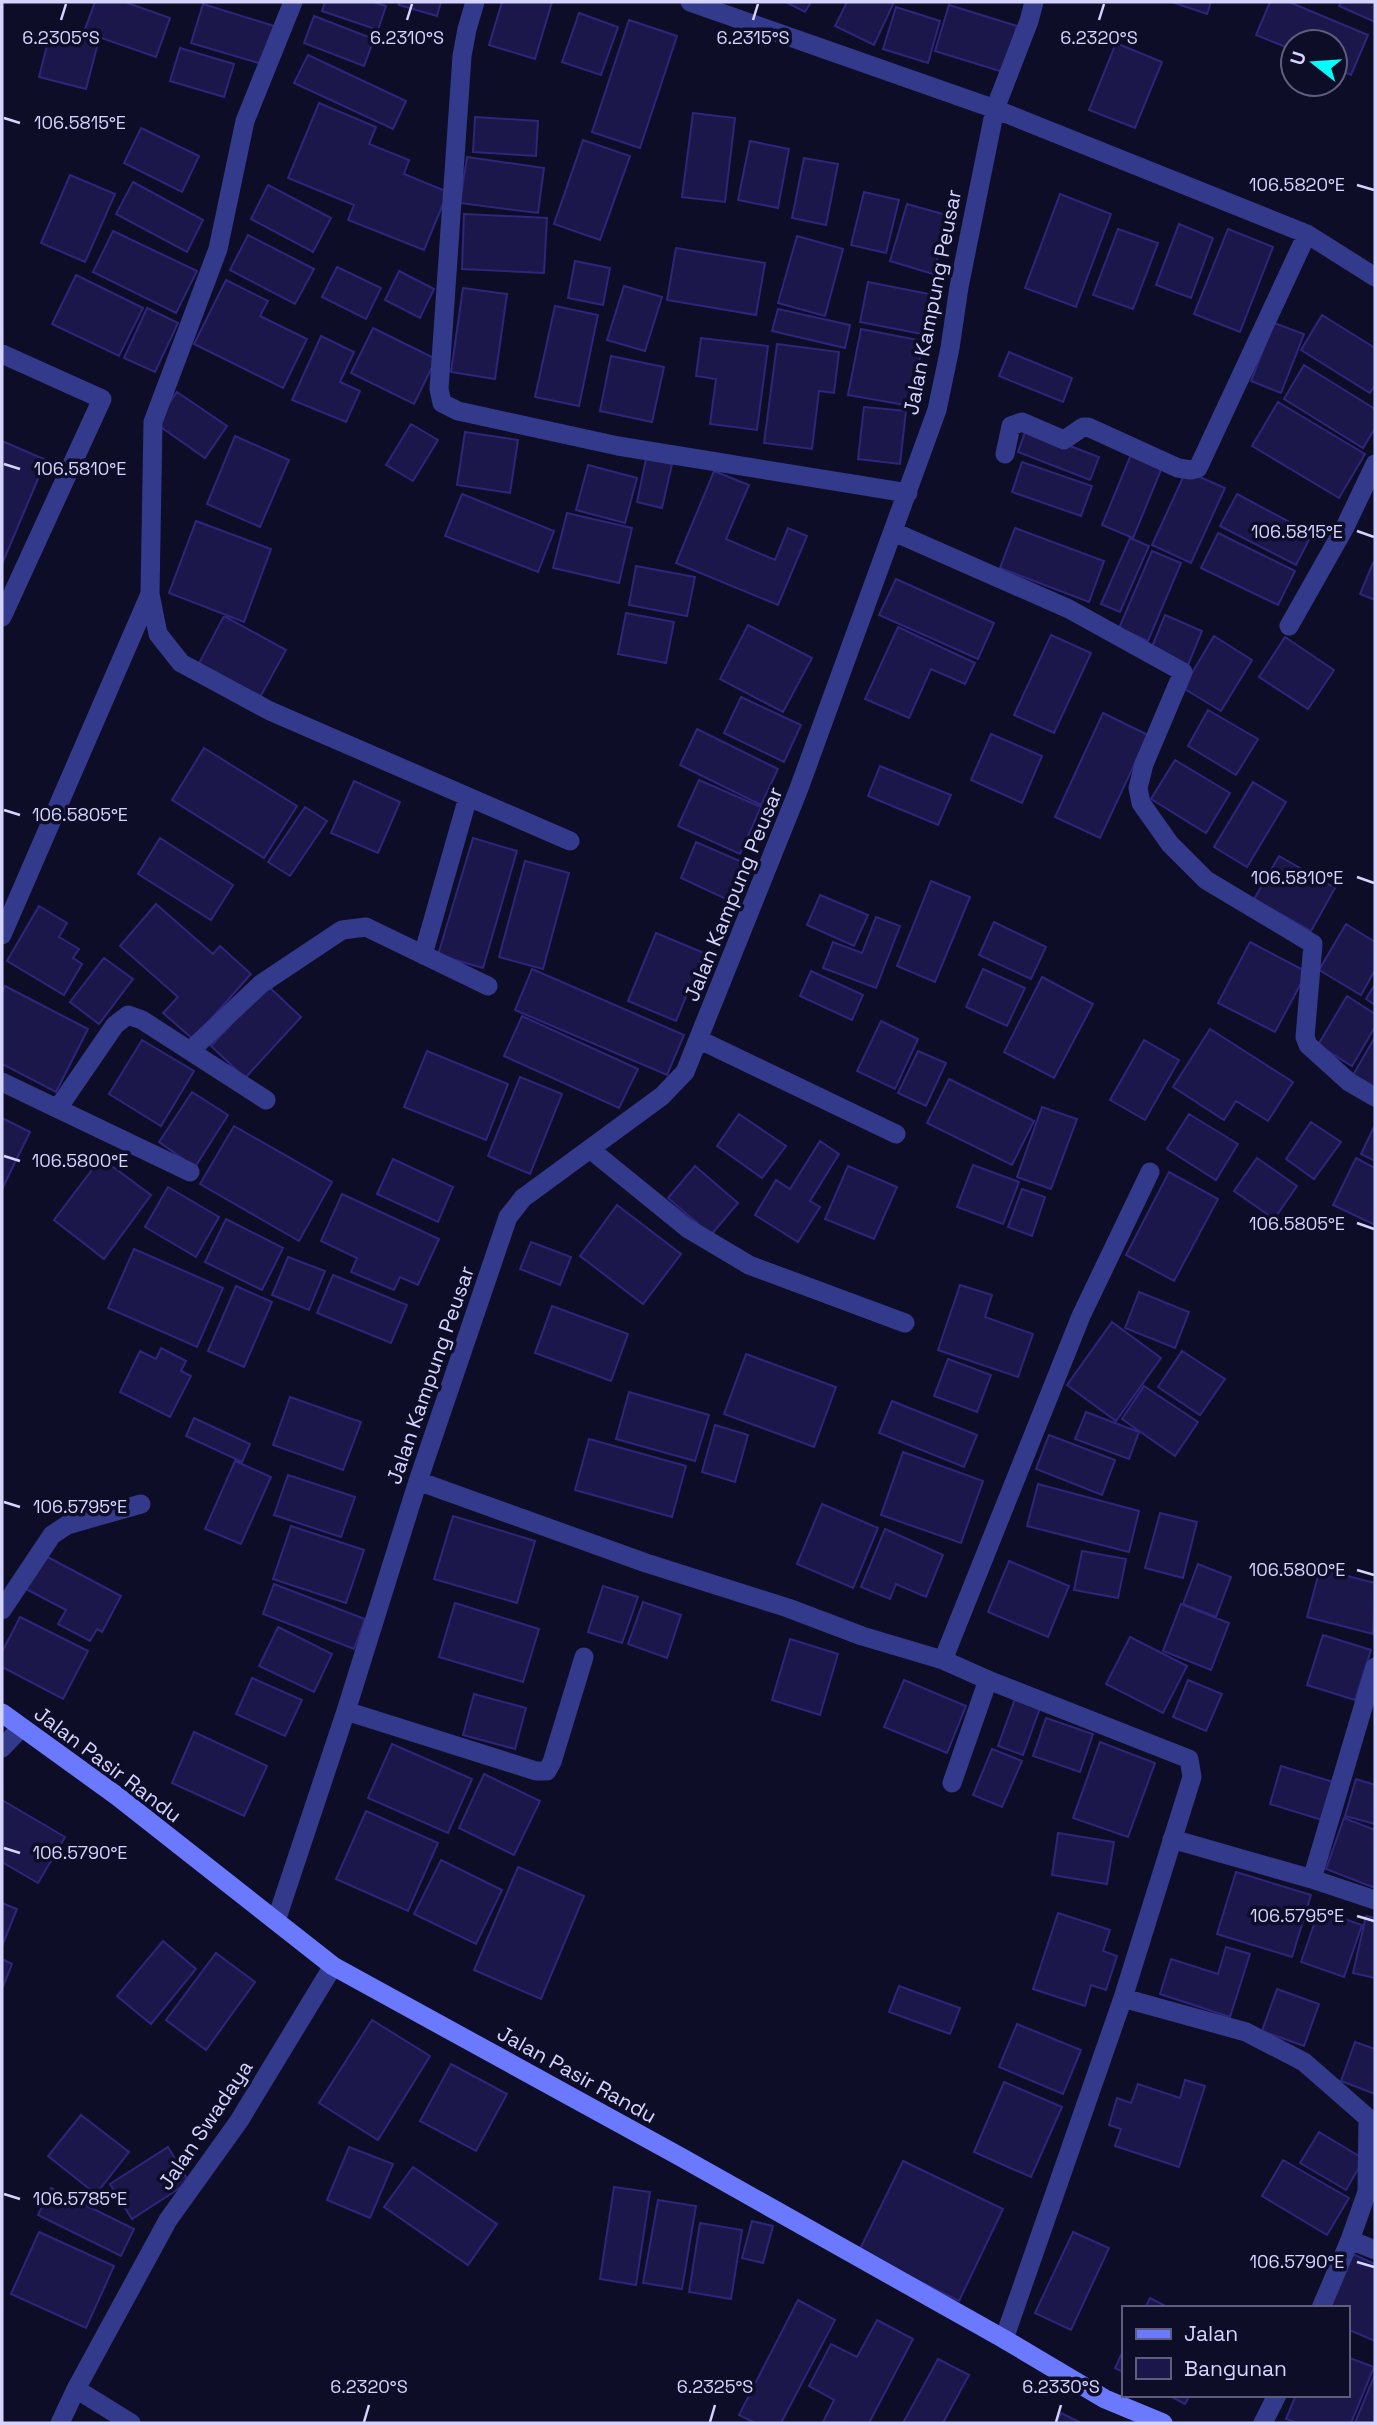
<svg xmlns="http://www.w3.org/2000/svg" width="1377" height="2425" font-family="'Space Grotesk',sans-serif">
<style>
.building{fill:#1b174b;stroke:#2d267a;stroke-width:2}
.lines{fill:none;stroke-linecap:round;stroke-linejoin:round}
.service{stroke:#333a8c;stroke-width:19}
.minor{stroke:#333a8c;stroke-width:19}
.secondary{stroke:#6b79ff;stroke-width:19}
.ticks{fill:none;stroke:#d4d4ff;stroke-width:2.5}
.labels{text-anchor:middle;dominant-baseline:central;stroke-width:7;stroke-linejoin:round;paint-order:stroke}
.street-label{font-size:21px;fill:#d4d4ff;stroke:#0e0d28}
.ticks-label{font-size:18px;text-anchor:middle;fill:#d4d4ff;stroke:#0e0d28;stroke-width:7;stroke-linejoin:round;paint-order:stroke}
</style>
<rect width="100%" height="100%" fill="#0e0d28"/>
<path class="building" d="M95,2H125L170,18L156,57L84,32Z
M325,2H373L386,6L378,30L322,11Z
M399,2H441L437,16L399,5Z
M502,2H552L535,59L489,45Z
M786,2H811L805,12Z
M847,2H894L874,45L835,26Z
M1172,2H1211L1207,14Z
M1270,2H1289L1368,35L1351,75L1335,68V42H1293V50L1256,35Z
M1341,2H1375V22L1339,6Z
M203,4L274,26L262,64L191,43Z
M949,5L1017,26L1003,72L935,51Z
M896,7L940,21L928,63L883,49Z
M579,13L618,27L601,75L562,62Z
M314,16L374,39L364,66L304,43Z
M629,20L677,36L640,148L592,132Z
M51,30L98,43L86,89L39,77Z
M1116,43L1162,62L1135,128L1089,110Z
M180,48L234,64L224,97L170,81Z
M308,55L406,101L393,129L294,83Z
M319,103L376,127L369,144L409,160L404,174L448,192L424,250L348,220L354,205L288,178Z
M693,113L735,118L725,202L682,197Z
M475,117L538,121L536,156L473,152Z
M141,128L199,156L182,192L124,163Z
M583,140L630,156L600,240L554,224Z
M750,141L789,149L778,208L738,200Z
M467,157L544,168L538,213L460,203Z
M804,158L838,164L826,225L792,218Z
M70,175L115,194L85,262L41,243Z
M133,182L203,220L187,252L116,214Z
M268,185L331,218L313,252L251,219Z
M864,192L899,200L886,253L851,245Z
M1060,194L1111,214L1076,307L1025,288Z
M907,204L950,216L933,274L890,261Z
M464,214L547,218L544,273L462,269Z
M1179,224L1213,238L1191,298L1156,285Z
M1118,229L1158,243L1133,309L1093,295Z
M1228,229L1273,247L1240,332L1194,314Z
M113,231L197,271L176,313L93,272Z
M248,235L314,269L295,304L230,270Z
M797,236L843,249L825,316L778,303Z
M676,248L765,263L756,315L667,300Z
M575,261L610,268L603,305L568,298Z
M337,267L381,288L366,319L322,297Z
M399,271L434,289L420,318L385,300Z
M76,275L143,308L119,356L52,324Z
M226,280L268,301L260,316L307,339L283,388L194,344Z
M868,282L929,294L922,334L860,322Z
M624,286L662,297L645,351L607,340Z
M463,288L507,294L495,379L451,372Z
M555,306L598,315L579,406L535,397Z
M147,308L178,323L155,372L124,358Z
M778,309L850,325L845,348L772,331Z
M1322,315L1375,348V385L1370,393L1301,350Z
M1274,323L1304,334L1281,393L1251,381Z
M373,328L436,359L414,404L351,373Z
M861,329L923,341L911,406L848,395Z
M321,336L354,352L340,382L360,391L346,422L292,400Z
M701,338L768,346L757,430L710,424L716,379L696,376Z
M777,344L839,352L834,393L819,391L812,449L764,443Z
M1009,352L1072,378L1063,402L999,376Z
M611,356L664,367L652,422L600,411Z
M1304,365L1375,409V428L1363,448L1284,399Z
M177,392L227,426L205,458L155,423Z
M1278,402L1365,454L1339,498L1252,446Z
M864,407L906,411L900,464L858,459Z
M411,424L438,440L413,481L386,465Z
M1026,429L1099,457L1090,480L1018,452Z
M465,432L518,440L510,493L457,485Z
M235,436L289,460L260,527L207,504Z
M2,441L46,460L2,564Z
M1132,452L1163,465L1133,538L1102,525Z
M646,459L672,464L662,508L637,502Z
M1022,462L1092,486L1081,516L1012,492Z
M588,465L637,478L625,523L576,510Z
M714,471L749,485L726,539L775,560L788,528L807,536L778,605L676,563Z
M1186,471L1225,488L1191,563L1152,545Z
M462,494L554,531L538,572L445,536Z
M1237,494L1312,534L1296,565L1220,526Z
M567,513L632,528L619,583L553,568Z
M196,521L271,549L244,622L169,593Z
M1015,528L1104,561L1089,602L1000,568Z
M1218,533L1295,571L1278,605L1201,568Z
M1130,538L1149,546L1120,612L1101,604Z
M1152,551L1181,563L1148,641L1119,628Z
M1373,563L1375,564V600L1360,594Z
M636,566L695,577L687,616L629,605Z
M896,579L994,623L978,659L879,615Z
M626,613L674,622L666,663L618,654Z
M1165,615L1202,631L1188,665L1151,649Z
M224,616L286,650L258,701L197,667Z
M748,625L812,658L783,712L720,679Z
M898,627L975,663L965,684L931,669L909,718L865,699Z
M1051,635L1091,653L1054,733L1014,715Z
M1214,636L1252,660L1221,711L1183,688Z
M1285,637L1334,670L1308,709L1259,677Z
M741,697L801,725L784,762L724,733Z
M1208,710L1258,739L1236,775L1188,746Z
M1103,713L1148,735L1100,838L1055,817Z
M697,729L778,769L761,805L680,765Z
M991,734L1042,756L1022,803L971,780Z
M204,748L297,806L264,858L172,800Z
M1175,760L1230,793L1206,833L1151,799Z
M880,766L951,795L938,825L868,796Z
M699,780L761,807L740,854L678,826Z
M354,781L400,802L378,853L331,833Z
M1253,782L1286,802L1247,867L1214,847Z
M305,807L327,821L290,876L268,862Z
M160,838L233,885L211,920L138,874Z
M473,838L517,851L483,968L438,955Z
M696,842L742,862L726,899L681,878Z
M1279,856L1335,888L1311,931L1254,899Z
M525,861L569,873L543,969L499,957Z
M931,881L970,897L935,982L897,966Z
M820,895L868,915L854,946L807,925Z
M156,904L213,954L220,946L251,974L193,1039L163,1013L178,997L120,946Z
M39,906L67,923L59,937L79,949L73,958L82,964L64,995L7,961Z
M876,917L900,926L876,988L823,968L833,942L862,953Z
M994,922L1046,947L1031,979L979,955Z
M1346,924L1375,942V970L1361,995L1319,970Z
M656,933L704,953L676,1021L628,1001Z
M1250,942L1307,972L1275,1032L1218,1003Z
M104,958L133,979L99,1024L70,1002Z
M532,969L684,1035L667,1075L515,1010Z
M983,969L1025,988L1007,1026L966,1007Z
M811,971L863,995L852,1020L800,996Z
M1042,977L1093,1004L1054,1078L1004,1052Z
M1375,984V1005L1366,999Z
M267,985L301,1017L245,1078L211,1046Z
M5,986L88,1029L56,1092L2,1064V993Z
M1347,996L1375,1014V1027L1352,1066L1318,1045Z
M522,1016L638,1069L619,1108L504,1056Z
M881,1021L918,1039L895,1089L857,1071Z
M1210,1029L1293,1082L1268,1121L1236,1101L1224,1120L1173,1087Z
M1375,1037V1090L1352,1077Z
M142,1040L194,1071L161,1126L109,1094Z
M1144,1040L1179,1060L1145,1120L1110,1100Z
M427,1051L508,1084L486,1140L404,1107Z
M918,1051L946,1063L926,1106L898,1093Z
M520,1077L562,1094L530,1174L488,1156Z
M949,1079L1034,1121L1012,1165L927,1123Z
M192,1092L228,1115L195,1167L159,1142Z
M1042,1107L1077,1119L1051,1189L1017,1177Z
M739,1114L786,1146L762,1178L717,1146Z
M1189,1114L1238,1144L1216,1180L1167,1149Z
M2,1118L30,1132L2,1189Z
M1311,1122L1341,1142L1314,1179L1286,1159Z
M1375,1125V1161L1361,1154Z
M234,1126L332,1182L299,1241L200,1184Z
M820,1141L839,1154L810,1201L820,1207L798,1242L755,1215L776,1180L790,1189Z
M101,1158L151,1195L104,1259L54,1220Z
M1257,1158L1297,1186L1274,1219L1234,1191Z
M1356,1158L1375,1168V1225L1333,1205Z
M393,1159L453,1187L438,1222L377,1194Z
M973,1165L1019,1182L1003,1224L957,1207Z
M695,1166L738,1203L711,1235L668,1198Z
M848,1166L897,1187L874,1239L825,1219Z
M1169,1172L1218,1199L1174,1281L1126,1255Z
M168,1187L219,1217L196,1257L145,1227Z
M1022,1189L1045,1197L1032,1236L1008,1227Z
M342,1194L439,1239L418,1285L400,1277L394,1290L351,1272L357,1258L321,1241Z
M617,1205L681,1254L643,1304L580,1256Z
M226,1219L283,1248L262,1290L205,1262Z
M531,1242L571,1257L560,1285L520,1269Z
M134,1249L223,1288L197,1347L108,1308Z
M288,1257L325,1271L309,1310L272,1295Z
M333,1275L407,1305L391,1343L317,1313Z
M960,1285L992,1295L985,1317L1033,1334L1018,1377L938,1350Z
M236,1286L272,1302L244,1367L208,1351Z
M1139,1292L1189,1312L1175,1348L1125,1328Z
M552,1306L628,1334L611,1381L535,1353Z
M1112,1322L1161,1358L1116,1421L1067,1385Z
M161,1348L186,1361L181,1371L191,1376L170,1417L120,1392L140,1351L156,1359Z
M1182,1351L1225,1379L1200,1415L1158,1387Z
M746,1354L836,1387L814,1447L724,1414Z
M948,1359L991,1375L977,1412L934,1396Z
M1144,1386L1198,1422L1175,1456L1122,1419Z
M629,1392L709,1415L695,1461L616,1439Z
M290,1397L361,1422L343,1470L273,1445Z
M892,1401L977,1435L964,1467L879,1433Z
M1086,1412L1139,1432L1129,1459L1075,1439Z
M194,1418L250,1444L242,1462L186,1436Z
M715,1425L748,1435L735,1482L702,1472Z
M1049,1435L1115,1460L1102,1495L1036,1469Z
M589,1439L686,1466L672,1517L575,1490Z
M903,1452L983,1481L961,1543L881,1515Z
M235,1461L271,1477L241,1544L205,1529Z
M288,1475L355,1497L341,1537L274,1515Z
M1038,1484L1139,1511L1129,1552L1027,1526Z
M822,1504L878,1528L853,1588L797,1564Z
M1160,1513L1197,1522L1183,1578L1145,1568Z
M453,1516L535,1541L517,1603L434,1579Z
M291,1526L364,1550L346,1603L273,1579Z
M885,1529L943,1555L926,1597L896,1584L890,1599L861,1587Z
M1082,1551L1126,1559L1118,1598L1074,1590Z
M42,1554L121,1596L102,1632L97,1629L90,1641L58,1624L66,1610L24,1588Z
M1009,1561L1069,1586L1048,1637L988,1612Z
M1198,1564L1231,1577L1216,1617L1183,1604Z
M1320,1569L1375,1583L1373,1634L1307,1617Z
M274,1584L365,1619L354,1649L263,1614Z
M603,1586L638,1597L622,1643L588,1632Z
M643,1602L681,1615L667,1658L628,1644Z
M455,1603L539,1629L523,1682L439,1657Z
M1181,1604L1229,1623L1211,1670L1163,1651Z
M20,1617L88,1651L63,1699L2,1667V1652Z
M278,1627L332,1654L314,1692L259,1666Z
M1323,1635L1371,1650L1355,1700L1307,1685Z
M1130,1637L1187,1666L1163,1713L1106,1684Z
M790,1639L838,1654L820,1715L772,1700Z
M252,1678L302,1700L285,1736L236,1714Z
M904,1680L966,1706L947,1753L884,1727Z
M1188,1680L1222,1694L1206,1731L1173,1717Z
M474,1694L526,1708L515,1749L463,1735Z
M1015,1699L1040,1708L1023,1755L998,1746Z
M1046,1718L1093,1734L1080,1772L1033,1756Z
M194,1732L267,1766L244,1816L172,1783Z
M1100,1742L1155,1763L1128,1837L1073,1818Z
M392,1744L472,1779L448,1833L368,1798Z
M992,1749L1022,1761L1002,1807L973,1795Z
M1281,1766L1333,1782L1322,1820L1270,1804Z
M484,1774L540,1801L514,1855L459,1828Z
M1356,1779L1375,1785V1824L1345,1816Z
M2,1800L65,1837L38,1883L2,1862Z
M366,1811L438,1843L408,1911L336,1879Z
M1344,1818L1375,1830V1888L1326,1869Z
M1058,1833L1114,1842L1107,1884L1052,1875Z
M441,1860L502,1890L476,1944L414,1914Z
M518,1867L584,1896L541,1999L474,1970Z
M1236,1872L1311,1895L1292,1957L1217,1934Z
M2,1903L17,1909L2,1946Z
M1319,1910L1362,1925L1344,1977L1301,1962Z
M1058,1913L1110,1930L1103,1951L1117,1956L1106,1990L1091,1985L1085,2006L1033,1989Z
M1366,1916L1375,1918V1978L1353,1973Z
M163,1941L196,1969L151,2024L117,1996Z
M1226,1947L1250,1954L1230,2017L1160,1994L1171,1959L1218,1974Z
M216,1953L255,1982L206,2050L166,2020Z
M2,1959L12,1964L2,1989Z
M899,1986L960,2008L950,2034L889,2012Z
M1277,1989L1319,2004L1304,2046L1262,2031Z
M372,2020L430,2056L378,2140L319,2103Z
M1017,2024L1081,2050L1063,2094L999,2067Z
M1355,2042L1375,2049V2094L1341,2081Z
M451,2064L507,2094L476,2151L420,2121Z
M1185,2080L1205,2086L1179,2167L1115,2146L1121,2129L1109,2125L1117,2098L1131,2103L1138,2084L1180,2098Z
M1004,2082L1062,2107L1031,2177L974,2152Z
M81,2115L129,2152L96,2194L48,2156Z
M1319,2132L1364,2159L1346,2190L1300,2163Z
M168,2147L189,2182L132,2219L110,2184Z
M349,2147L393,2164L370,2218L327,2200Z
M1283,2160L1349,2198L1327,2235L1262,2196Z
M903,2161L1003,2209L959,2301L859,2251Z
M413,2167L497,2224L468,2265L384,2207Z
M614,2187L650,2192L636,2285L600,2279Z
M51,2188L134,2229L121,2256L38,2215Z
M658,2200L696,2206L682,2289L643,2283Z
M752,2221L773,2226L763,2263L742,2258Z
M700,2223L742,2230L731,2299L689,2292Z
M39,2232L114,2266L86,2328L11,2294Z
M1073,2232L1109,2248L1071,2330L1035,2313Z
M1350,2253L1375,2264V2341L1347,2329V2308H1328Z
M1150,2298L1169,2308H1145Z
M798,2300L835,2320L781,2423H755L739,2415Z
M877,2320L913,2339L869,2423L823,2422L834,2400L809,2386L831,2344L857,2357Z
M1123,2351V2372L1115,2368Z
M1347,2357L1374,2367L1351,2423H1298L1286,2419L1296,2395H1347Z
M938,2359L969,2375L943,2423H903Z
M1375,2374V2423H1355Z
M1168,2395H1190L1185,2404Z
M1061,2413L1081,2423H1056Z"/>
<g class="lines">
<path class="service" d="M952,1783L988,1680"/>
<path class="minor" d="M293,2L245,121L218,249L153,422L150,594L158,634L181,663L270,711L570,841
M475,2L467,29L462,56L439,389L442,403L458,411L618,446L908,493
M1034,2L1029,21L995,109L1307,234L1375,277
M2,354L102,399L2,617
M1005,454L1011,426L1022,422L1064,440L1083,427H1088L1178,468L1191,470L1198,468L1307,234
M894,532L1069,609L1183,672L1144,764L1138,788L1141,803L1170,844L1206,880L1313,944L1305,1037L1308,1045L1349,1082L1375,1097
M1289,626L1345,527L1375,464
M2,935L150,594
M423,955L468,797
M700,1040L896,1134
M190,1051L261,984L342,930L366,927L488,986
M2,1082L190,1172
M58,1108L115,1025L128,1015L142,1020L266,1100
M591,1150L687,1228L749,1265L905,1323
M418,1481L646,1563L788,1608L862,1636L943,1660L988,1680L1189,1759L1192,1777L1123,1998L1004,2339
M2,1610L52,1535L67,1525L141,1504
M943,1660L1081,1316L1150,1172
M1375,1667L1312,1879L1375,1900
M346,1711L536,1771H547L552,1762L584,1657
M2,1748L21,1728
M1172,1839L1312,1879
M276,1921L346,1711L418,1481L508,1217L523,1198L662,1096L685,1072L798,791L937,410L950,348L959,287L995,109L690,2
M1123,1998L1246,2032L1304,2062L1368,2118L1367,2192L1350,2240L1321,2308
M1350,2240L1375,2250
M76,2389L131,2423
M60,2423L76,2389L168,2220L239,2121L333,1966
M1263,2423L1277,2395"/>
<path class="secondary" d="M2,1713L117,1796L333,1966L679,2156L1004,2339L1105,2399L1163,2423"/>
</g>
<path class="ticks" d="M61,20L66,4M407,20L412,4M753,20L758,4M1099,20L1104,4M4,118L20,123M1357,185L1374,190M4,464L20,469M1357,531L1374,537M4,810L20,815M1357,877L1374,883M4,1156L20,1161M1357,1223L1374,1229M4,1502L20,1507M1357,1570L1374,1575M4,1848L20,1853M1357,1916L1374,1921M4,2194L20,2199M1357,2262L1374,2267M364,2422L369,2405M710,2422L715,2405M1056,2422L1061,2405"/>
<g class="labels">
<g class="street-label">
<text transform="translate(932 302) rotate(-79)">Jalan Kampung Peusar</text>
<text transform="translate(733 894) rotate(-68)">Jalan Kampung Peusar</text>
<text transform="translate(430 1375) rotate(-71)">Jalan Kampung Peusar</text>
<text transform="translate(108 1764) rotate(37)">Jalan Pasir Randu</text>
<text transform="translate(577 2074) rotate(29)">Jalan Pasir Randu</text>
<text transform="translate(205 2125) rotate(-56)">Jalan Swadaya</text>
</g>
</g>
<g class="ticks-label">
<text x="61" y="44">6.2305°S</text>
<text x="407" y="44">6.2310°S</text>
<text x="753" y="44">6.2315°S</text>
<text x="1099" y="44">6.2320°S</text>
<text x="80" y="129">106.5815°E</text>
<text x="1297" y="191">106.5820°E</text>
<text x="80" y="475">106.5810°E</text>
<text x="1297" y="538">106.5815°E</text>
<text x="80" y="821">106.5805°E</text>
<text x="1297" y="884">106.5810°E</text>
<text x="80" y="1167">106.5800°E</text>
<text x="1297" y="1230">106.5805°E</text>
<text x="80" y="1513">106.5795°E</text>
<text x="1297" y="1576">106.5800°E</text>
<text x="80" y="1859">106.5790°E</text>
<text x="1297" y="1922">106.5795°E</text>
<text x="80" y="2205">106.5785°E</text>
<text x="1297" y="2268">106.5790°E</text>
<text x="369" y="2393">6.2320°S</text>
<text x="715" y="2393">6.2325°S</text>
<text x="1061" y="2393">6.2330°S</text>
</g>
<rect width="1377" height="2425" fill="none" stroke="#d4d4ff" stroke-width="7"/>
<rect x="1122" y="2306" width="228" height="91" fill="#0e0d28" stroke="#5d5d7e" stroke-width="2"/>
<rect x="1136" y="2329" width="35" height="10" fill="#6b79ff" stroke="#5d5d7e" stroke-width="2"/>
<text x="1184" y="2341" font-size="21" fill="#d4d4ff">Jalan</text>
<rect x="1136" y="2358" width="35" height="21" fill="#1b174b" stroke="#5d5d7e" stroke-width="2"/>
<text x="1184" y="2376" font-size="21" fill="#d4d4ff">Bangunan</text>
<g transform="translate(1314 63) rotate(287)"><circle r="33" fill="#0e0d28" stroke="#5d5d7e" stroke-width="2"/>
<path d="M0-5L12 26L0 18L-12 26Z" fill="#00fffb"/>
<text y="-10" font-size="19" font-weight="bold" text-anchor="middle" fill="#d4d4ff">U</text>
</g>
</svg>
